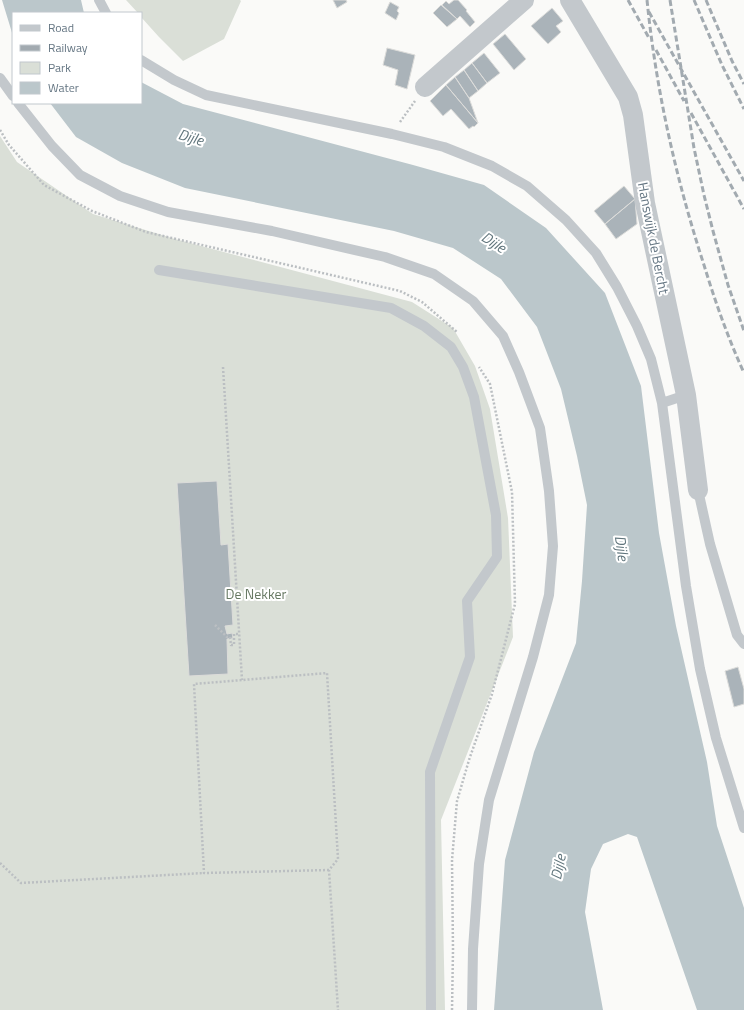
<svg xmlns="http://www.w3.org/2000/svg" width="744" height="1010" font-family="'Titillium Web',sans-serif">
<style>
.green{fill:#dadfd7}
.water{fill:#bbc7cb}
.building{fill:#aab3b9;stroke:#dcdcda}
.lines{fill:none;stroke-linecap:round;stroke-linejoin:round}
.path{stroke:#bbbfc2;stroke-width:2.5;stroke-dasharray:2 2;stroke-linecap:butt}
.service{stroke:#c3c8cc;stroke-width:10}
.minor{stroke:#c3c8cc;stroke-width:20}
.rail{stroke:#a2aab0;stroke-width:3;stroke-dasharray:6 3;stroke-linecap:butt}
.labels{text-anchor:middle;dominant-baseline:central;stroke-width:4;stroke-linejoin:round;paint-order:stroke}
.street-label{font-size:14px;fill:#657683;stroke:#fff}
.park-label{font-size:14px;fill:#687a64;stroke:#fff}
.water-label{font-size:15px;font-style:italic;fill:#60757c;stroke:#fff}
</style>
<rect width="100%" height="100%" fill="#fafaf8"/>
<path class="green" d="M126,0H240L241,1L224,39L183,61L159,37L141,17V13H138Z
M0,136L17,162L93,214L175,239L412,302L453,328L475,366L490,409L508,518L513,637L441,820L445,1010H0Z"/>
<path class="water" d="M2,0H81L84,13H13V36Z
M141,82L183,104L413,165L484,185L546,228L605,293L641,386L659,533L676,626L707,762L717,826L744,908V1010H697L637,837L628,834L603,844L591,869L585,912L603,1010H494L505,860L534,752L576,643L582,581L587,505L577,456L561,389L537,327L501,279L453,248L394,231L185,188L122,163L76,137L50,103H141Z"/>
<path class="building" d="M333,0H346L347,2L337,8Z
M454,0H458L467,10L466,11L475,22L470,27L460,16L457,19L442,5L446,1L449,4Z
M390,2L399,7L397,11L399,13L396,20L385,13Z
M441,5L457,19L447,27L433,13Z
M552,8L563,21L556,26L561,32L548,44L531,26Z
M505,34L526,59L514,70L493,44Z
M387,48L415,55L407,89L395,85L398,70L383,65Z
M484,53L500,73L487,83L472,63Z
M472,63L487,83L478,91L464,70Z
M464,70L478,91L469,98L455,77Z
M455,77L469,98L478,123L446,85Z
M446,85L478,123L474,127L473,126L469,129L451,109L443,116L430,101Z
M624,186L635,199L605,224L594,211Z
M635,199L637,224L616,239L605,224Z
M217,481L221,545L228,544L233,625L225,626L227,634L232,633L233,638L227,639L228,674L189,676L177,483Z
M738,667L744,689V704L734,707L725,671Z"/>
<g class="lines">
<path class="path" d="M400,122L415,101
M0,130L9,145L44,185L92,211L146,232L400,291L422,302L457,332
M223,367L242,680
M215,625L227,637H230L231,645H234V634H239
M0,863L21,883L204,873
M329,870L204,873L194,684L327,673L338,859L329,870L338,1010
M452,1010L453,950L452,860L457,801L469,760L492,694L515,604L512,492L490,384L479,367"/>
<path class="service" d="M99,0L106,13
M141,60L174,80L206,95L392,134L444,147L492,166L527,186L566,220L596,253L617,287L637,326L651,359L662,403L686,586L700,669L716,738L744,828
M0,78L13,96
M18,103L52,146L80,175L120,196L168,212L272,231L385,257L434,274L473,301L503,336L519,372L540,428L549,491L553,546L549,595L533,657L489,800L479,864L473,949L472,1010
M159,270L391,308L424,326L451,347L463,367L474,397L496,515L497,557L467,601L470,657L430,772L431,1010
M662,403L686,395
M698,490L710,544L737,635L744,644"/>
<path class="minor" d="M570,0L628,97L633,115L645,203L686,395L698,490
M425,87L524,0"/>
<path class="rail" d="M628,0L649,38
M647,0C656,90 676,179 704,265C715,301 728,338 744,373
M670,0L694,148L704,195L713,231L728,285L744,331
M694,0L722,65L744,109
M706,0L732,61L744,84
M649,12L744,181
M656,50L684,101
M691,113L744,209"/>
</g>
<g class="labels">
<g class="street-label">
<text transform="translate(654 238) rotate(79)">Hanswijk de Bercht</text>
</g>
<g class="park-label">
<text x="256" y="593">De Nekker</text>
</g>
<g class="water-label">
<text transform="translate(191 137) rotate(16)">Dijle</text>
<text transform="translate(494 242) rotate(33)">Dijle</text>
<text transform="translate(622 548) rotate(82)">Dijle</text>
<text transform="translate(558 867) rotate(-78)">Dijle</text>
</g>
</g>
<rect x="12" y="12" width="130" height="92" fill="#ffffff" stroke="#c1c8cd"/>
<rect x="20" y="25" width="20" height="6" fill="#c3c8cc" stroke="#c1c8cd"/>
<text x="48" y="32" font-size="12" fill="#657683">Road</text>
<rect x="20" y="45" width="20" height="6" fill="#a2aab0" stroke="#c1c8cd"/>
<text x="48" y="52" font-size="12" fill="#657683">Railway</text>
<rect x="20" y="62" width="20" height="12" fill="#dadfd7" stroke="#c1c8cd"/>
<text x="48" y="72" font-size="12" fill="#657683">Park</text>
<rect x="20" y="82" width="20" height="12" fill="#bbc7cb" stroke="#c1c8cd"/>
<text x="48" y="92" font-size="12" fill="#657683">Water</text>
</svg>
